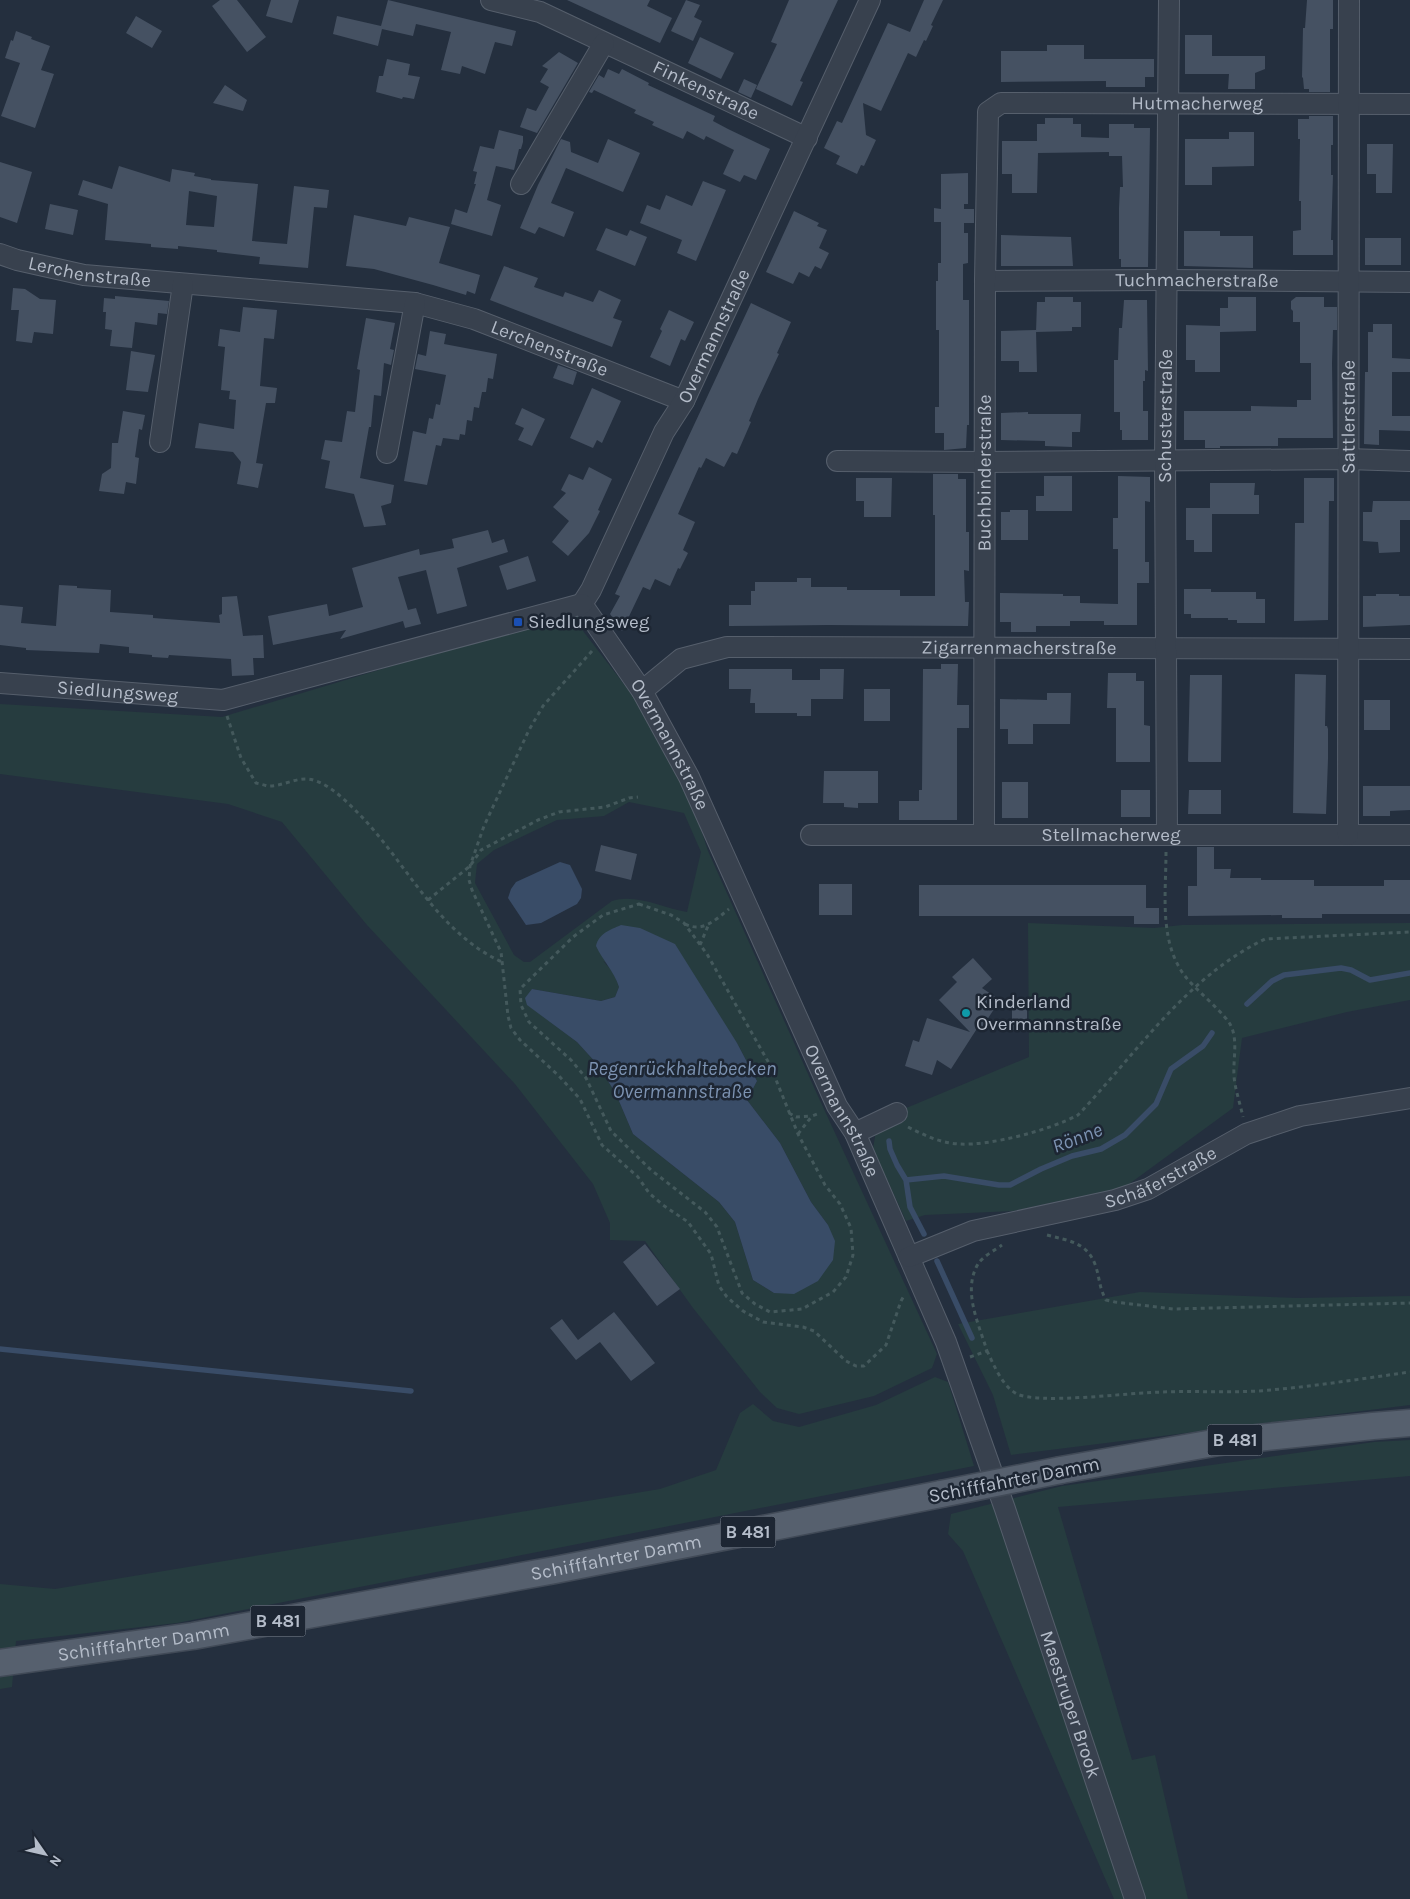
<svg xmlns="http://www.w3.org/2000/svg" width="1410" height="1899" font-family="Karla,sans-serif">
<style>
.green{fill:#263c3f;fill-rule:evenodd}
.water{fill:#394c67}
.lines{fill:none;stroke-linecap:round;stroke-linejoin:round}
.stream{stroke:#394c67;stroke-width:5.5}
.building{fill:#455162;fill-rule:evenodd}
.minor-casing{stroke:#565f6c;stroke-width:22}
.major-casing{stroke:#414a57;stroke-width:29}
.path{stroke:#44595c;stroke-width:3;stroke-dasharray:4 4;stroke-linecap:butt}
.minor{stroke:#38414e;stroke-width:20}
.major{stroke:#56606e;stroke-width:26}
.major-bridge-casing{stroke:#414a57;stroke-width:29;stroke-linecap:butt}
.major-bridge{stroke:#56606e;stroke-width:26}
.transit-dot{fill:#1a4fb4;stroke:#1d2633;stroke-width:2}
.culture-dot{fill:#0f9aa8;stroke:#1d2633;stroke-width:2}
.labels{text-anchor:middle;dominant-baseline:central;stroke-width:5;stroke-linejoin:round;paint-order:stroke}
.shield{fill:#1d2633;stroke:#878f9c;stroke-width:1}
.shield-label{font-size:18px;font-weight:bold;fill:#b4bcc9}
.street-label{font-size:19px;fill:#b4bcc9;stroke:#1d2633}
.poi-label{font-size:19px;fill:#b4bcc9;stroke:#1d2633;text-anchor:start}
.water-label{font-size:20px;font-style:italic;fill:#7c92b1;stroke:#1d2633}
</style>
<rect width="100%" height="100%" fill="#242f3e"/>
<path class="green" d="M578,610L583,631L640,705L692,802L708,851L817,1094L937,1354L932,1368L874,1396L799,1414L777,1408L760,1392L693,1308L645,1241L610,1240V1223L593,1184L515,1084L367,925L282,822L228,804L0,774V704L222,717ZM629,802L684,813L701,852L687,912C663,908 636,893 612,901L530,962H524L514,955L475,883L477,864L494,850L557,820L604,816ZM603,961L737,1043L757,1081L747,1100L780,1143L811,1202L828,1225L774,1293L753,1280L735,1222L719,1202L633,1134L616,1094L598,1065L577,1042L528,1005L532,989L601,1001L615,997L619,987L614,973Z
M1028,923L1154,928L1182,925L1410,923V1000L1347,1012L1242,1038L1233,1108L1125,1187L1013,1211L925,1215L906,1221L873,1149L876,1131L899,1111L1029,1057Z
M1140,1292L1298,1298L1410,1296V1405L1011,1455L993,1395L958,1324Z
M935,1377L948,1382L974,1466L177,1623L16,1641L12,1687L0,1689V1584L55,1589L660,1489L716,1470L740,1413L753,1404L773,1421L799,1427L876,1405Z
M1410,1440V1476L1058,1507L1132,1760L1155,1755L1188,1899H1114L963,1551L948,1534L951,1514L1062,1486L1374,1442Z"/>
<path class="water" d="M560,862L570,865L582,889L581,898L577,904L541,923L526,925L508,898L511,889L516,882Z
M621,925L640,928L675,944L737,1043L757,1081L747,1100L780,1143L811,1202L828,1225L835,1241L833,1260L818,1281L794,1294L774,1293L753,1280L735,1222L719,1202L633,1134L616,1094L598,1065L577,1042L527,1005L525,998L532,989L601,1001L615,997L619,987C614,971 603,961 596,946C599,933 610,930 621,925Z"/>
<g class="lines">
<path class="stream" d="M1247,1004L1272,981L1284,975L1341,968L1351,970L1370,980L1410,973
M889,1141L890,1149L897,1165L906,1180L910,1207L924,1234
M906,1180L944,1176L999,1185H1010L1041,1169L1072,1156L1101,1149L1125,1135L1156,1104L1171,1069L1203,1046L1212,1033
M937,1261L972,1338
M0,1349L411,1391"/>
</g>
<path class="building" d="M220,0H237L266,37L247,52L212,6Z
M271,0H299L292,23L266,16Z
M388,0L516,31L512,46L495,42L485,74L462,66L460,74L441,70L451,32L416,24L413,36L382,29L378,46L333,34L337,16L381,26Z
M567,0H650L647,6L672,18L660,43Z
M686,0L700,5L694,17L702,21L693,41L671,31Z
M789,0H838L800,81L803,82L792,106L756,89L777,44L771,42Z
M924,0H943L931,25L933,26L926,41L924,40L916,57L908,53L881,111L863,103L866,135L876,140L864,166L861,165L857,174L836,164L840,156L824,148L837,121L842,123L888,23L910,32Z
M1307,0H1333V29H1330V92H1309V89H1304L1303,78L1302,77L1303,28H1305Z
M136,16L162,31L152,48L126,33Z
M16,31L32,37L31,39L50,46L41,70L54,74L35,128L1,116L20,63L5,58L11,40L13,41Z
M1185,35H1212V56H1265V69L1255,73V89H1228L1229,74H1185Z
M700,37L734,53L721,79L688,63Z
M1047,45H1084V59H1154V77H1145V87H1106V81L1001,82V51H1047Z
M559,52L578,63L537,133L520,127L527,108L536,111L549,87L540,82L548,69L542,66Z
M387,59L410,64L408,75L420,77L414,99L403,97L402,99L376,92L379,76H383Z
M608,69L619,74L622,69L649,83L648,85L715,116L713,121L728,129L770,149L756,180L744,175L740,182L723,174L734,150L706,136L704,140L687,131L683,139L652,125L654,122L634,113L636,110L594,90L592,93L589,92L599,75L604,78Z
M744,79L757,85L751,98L738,92Z
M225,85L247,100L243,111L213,103Z
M1309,116H1333V145H1331V175H1333L1331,240H1333V255H1293V231L1301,230V201H1299L1300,139H1298V119H1309Z
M1045,118H1073V124H1081V137L1109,138V124H1134V128H1150L1148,267H1121V259H1119V208L1120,187H1123L1122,156H1109V152L1038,153L1037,193H1012V174H1002V141H1037V124H1045Z
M499,130L523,136V142L521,149H519L514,170L496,166L487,200L501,205L492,236L451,224L455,209L467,213L476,184H474L477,172L473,171L480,146L494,149Z
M1229,132H1254V166L1212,167V185H1185V139H1229Z
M561,139L570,142L571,152L598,163L608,139L640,153L623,192L566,168L551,203L574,212L564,237L539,227L535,234L520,228L538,185Z
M1367,144H1393L1392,193H1376V174H1367Z
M0,162L32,172L17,223L0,217Z
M119,166L170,182L172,169L195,173L194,176L211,179V180L258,184L252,241L287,244L294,186L329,190L327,208L314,207L308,268L259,264L260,257L217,252V250L178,246V249L151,247V244L105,240L108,204L78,195L83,180L112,189ZM189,191L217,196L214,227L186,225Z
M968,173V204H964V209H974V223H964V233H968V263L963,264V300H969V425H967L966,448L944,450V433H935V407H939V330H936V281H938V263H941V222H934V208L941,209V174Z
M703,181L726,190L696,261L677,253L682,240L640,223L647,205L660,210L666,195L692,206Z
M50,204L78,210L73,235L45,229Z
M794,211L819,223L817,226L827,230L819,248L829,253L821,269L815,266L809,277L799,272L793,284L766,272Z
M354,215L406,226L409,217L450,227L439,263L480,275L475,294L467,291L466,295L433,285L374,269L346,266Z
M606,228L627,236L630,230L647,237L635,266L596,250Z
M1184,231H1220V236H1253V268L1184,266Z
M1001,235L1071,237L1073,266H1001Z
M1365,238H1401V265H1365Z
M504,266L538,278L534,287L563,297L565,292L593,302L599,290L621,300L613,318L622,321L612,347L490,300Z
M13,288L25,289L40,299L56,300L53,334L34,332L32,343L16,341L19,310H11Z
M115,296L169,301L167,314L158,313L157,325L135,322L132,348L110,346L112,330L105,329L106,312H103L104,298L115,299Z
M1045,297H1073V302H1081V327H1072V331L1036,332L1037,302H1045Z
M1228,297H1256V331L1220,332V372H1195V360H1186V325L1220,326V308H1228Z
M1296,297H1324V307H1337V330H1333L1332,363L1333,438H1278V446H1220V448H1205V440H1184V411H1251V406L1297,407V400H1311V363H1300V322H1293V311L1291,309V301Z
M1124,300H1147L1148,371L1145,370V381H1143V411H1148V440H1122V430H1120V412H1114V360H1118L1119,328H1122Z
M751,303L791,322L777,353L779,354L758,399L749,421L751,422L737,454L732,452L724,467L706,458L701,468L699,467L678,514L695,522L683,550L688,553L680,569L678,568L670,586L655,579L650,590L643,587L622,631L610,614L620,596L615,594Z
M243,307L277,310L274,339L264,338L260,386L277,388L275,403H266L256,463L263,464L258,488L237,484L241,462L233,452L195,448L199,423L234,429L236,400L229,399L230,391L221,390L225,347L218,346L220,329L240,332Z
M669,310L694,322L685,341L681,339L670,366L650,357L662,331L660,329Z
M366,318L395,323L390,349L394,350L391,365L384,363L381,396L374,395L371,427H369L360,478L394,485L391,503L381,506L386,525L364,527L354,494L325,488L330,461L321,459L325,440L342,442L347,411L355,412L360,370L357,369L358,363Z
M1373,324H1392V358L1410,359V372H1392V416H1410V431L1379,430V445L1364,444L1365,372H1368V332H1373Z
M1036,330L1037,372H1019V361H1001V331Z
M430,331L446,334L444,344L497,354L493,379L488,378L486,392H482L479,408L474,407L472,421L467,420L465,435L460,434L459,440L443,438L441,446L436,445L427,485L404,481L413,431L426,434L429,418L433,419L436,404L440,405L446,375L415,369L418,354L426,356Z
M131,351L155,355L148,392L126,390Z
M558,365L577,372L573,385L553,378Z
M592,388L621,401L602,443L597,440L593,448L570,438Z
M522,408L545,419L532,446L518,440L524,428L515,424Z
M123,411L145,415L142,430L139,429L135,457L139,458L136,484L126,482L124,494L99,491L102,474L111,468L112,443H118Z
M1028,412V414H1081L1080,432H1072V447L1045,446V441L1001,440V413Z
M589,467L612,479L598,510L600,511L589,533L568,556L552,542L569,521L553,507L566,493L561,490L569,474L583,480Z
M933,474H958V479H966V532H969V571L964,570L965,602H969L968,626L828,625L729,626V605H751V591H755V582H797V578H811V587H847V590H900V596H935V515H933Z
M1044,476H1072V511H1036V496H1044Z
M1118,476L1150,477V502L1145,501V562H1149V583H1137V625H1104V621H1070V626H1036V632H1011V622H1000V593L1063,594V596H1080V603L1118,604V549H1113V518H1118Z
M856,478H892L891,517H864V501H856Z
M1304,478H1334V501H1329L1328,620L1294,621L1295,523H1304Z
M1210,483H1255L1254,495H1259V514H1212V552H1194V540H1186V508H1210Z
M1373,501H1410V520H1400V552L1379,553L1378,542L1363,541V512H1372Z
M1010,510H1028V540H1001V512H1010Z
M488,530L492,543L504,539L508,552L457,568L467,606L437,614L426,570L398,577L408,610L416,608L421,624L405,628L403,621L340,639L346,630L273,645L268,616L327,604L329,616L363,607L352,568L419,549L420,555L454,548L452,539Z
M528,556L536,581L507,590L499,566Z
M59,585L77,586V588L111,590L110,612L153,615V618L220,623L219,615L222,614V597L237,596L243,636L263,635L264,658H253L254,675L232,676L231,659L169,655L168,658L152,657V655L129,653V647L100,644L99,653L26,650V648L0,645V605L23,607L21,623L56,626Z
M1184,589H1211V592H1256V599H1265V623H1237V620H1228V618H1191V614H1184Z
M1376,594H1399V596H1410V625L1363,627V596H1376Z
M941,664H958L957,705H969V728H957V820H899V801H919V790H922L923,669H941Z
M729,669H792V680H820V669H844L843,699H811V716H797V713H755V703H750L751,689H729Z
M1108,673H1136V681H1144V725L1150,726V762H1116V708H1107Z
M1295,674L1326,675L1325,726H1327L1328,729V759L1326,814L1293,813Z
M1190,675H1222L1221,762H1189L1188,761Z
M864,689H890V721H864Z
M1047,693H1071L1070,724H1033V744H1008V729H1000V699L1047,700Z
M1364,700H1390V730H1364Z
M824,771H878V803H858V808L844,807V803H823Z
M1002,782H1028V818H1002Z
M1363,786H1410V810L1390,811V816H1363Z
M1121,790H1150V817H1121Z
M1189,790H1221V814H1188Z
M601,845L637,854L631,880L595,871Z
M1197,847H1214V869H1231L1230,878H1261V880H1314V886H1384V880H1410V914H1322V918H1282V915L1188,916V886H1197Z
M819,884H852V915H819Z
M919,885H1146V908H1159V924H1134V916H919Z
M973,958L992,979L982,988L1000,1000L981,1029L978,1027L951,1069L937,1060L932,1075L905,1066L913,1040L919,1042L927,1018L970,1032L939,1000L957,982L952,977Z
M1012,1005H1027V1030H1012Z
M645,1244L680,1289L657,1306L623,1262Z
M614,1312L655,1363L631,1381L600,1342L576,1360L550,1328L562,1319L578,1340Z"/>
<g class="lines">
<defs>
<g id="minor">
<path id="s1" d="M491,0L540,12L807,138"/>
<path d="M521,184L604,43"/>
<path id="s2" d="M0,254L17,260L84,275L415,303L474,319L684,401"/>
<path id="s3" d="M985,281L1166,280L1410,282"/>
<path d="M160,442L183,284"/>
<path d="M387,453L415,303"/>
<path d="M837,461L985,462L1347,459L1410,461"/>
<path id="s4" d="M582,604L642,691L689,777L837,1106L855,1133L946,1342L1005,1509L1135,1899"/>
<path id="s5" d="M582,604L591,590L664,432L684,401L870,0"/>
<path id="s6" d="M0,683L223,700L582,604"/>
<path id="s7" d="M642,691L681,659L727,647L1410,649"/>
<path id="s8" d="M984,834L985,281L988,112L1001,103L1410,104"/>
<path id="s9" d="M1167,834L1165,461L1169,0"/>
<path id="s10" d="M811,835H1410"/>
<path id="s11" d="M1348,835L1349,0"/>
<path d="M855,1133L897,1113"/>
<path id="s12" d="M909,1257L973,1231L1115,1200L1148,1189L1246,1134L1300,1116L1410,1098"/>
</g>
<g id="major">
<path d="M1061,1470L1219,1442L1373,1426L1410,1423"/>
<path id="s13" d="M0,1663L193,1636L555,1570L941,1494"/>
</g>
</defs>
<use href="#minor" class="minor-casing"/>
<use href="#major" class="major-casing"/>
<path class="path" d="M592,651L543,706L529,730L484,826L470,866L469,880L472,890L501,952L508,1016L511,1028L520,1040L559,1076L580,1099L602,1145L638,1177L649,1193L663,1205L688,1222L711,1254L719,1286L727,1297L743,1311L763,1322L803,1327L814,1331L846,1361L856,1366H864L886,1345L901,1301L905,1294
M227,716L241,758L256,783C260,784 264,785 267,786C284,787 300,774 316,781C333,787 348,803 361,816C407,864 438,933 502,962
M1166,852C1166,896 1158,946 1189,981C1199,992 1227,1016 1231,1026C1238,1041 1233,1059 1234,1076C1235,1089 1240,1103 1243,1117
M428,900L470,866L481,850L538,820L559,812L605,807L629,798L638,797
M639,904L671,915L684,923L707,954L770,1065L798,1134L825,1185L840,1204L851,1228L853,1255L846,1277L833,1292L802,1309L770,1312L755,1304L742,1293L717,1227L705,1212L651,1170L611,1131L586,1078L571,1060L529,1022L521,1005L520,989L573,937L603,915Z
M685,924C703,933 715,920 729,909
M700,945L708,926
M789,1113L796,1117L812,1116
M908,1127C924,1135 940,1143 959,1144C990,1146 1050,1130 1078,1115C1137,1053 1185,978 1265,939L1410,932
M798,1134L812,1116L820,1113
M1047,1235C1069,1241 1088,1242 1096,1267C1100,1280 1099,1287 1106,1300L1115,1302L1173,1309L1410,1303
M987,1351C994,1365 1002,1386 1017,1394C1038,1404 1119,1394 1145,1393C1183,1390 1221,1393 1259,1391C1310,1387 1360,1379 1410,1372
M970,1357L987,1351C979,1324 962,1291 978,1264C982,1257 995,1250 1002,1245"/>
<use href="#minor" class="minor"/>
<use href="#major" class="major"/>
<defs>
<path id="major-bridge" d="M941,1494L1061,1470"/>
</defs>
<use href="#major-bridge" class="major-bridge-casing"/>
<use href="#major-bridge" class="major-bridge"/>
</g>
<rect class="transit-dot" x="513" y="617" width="10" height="10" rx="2.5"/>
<circle class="culture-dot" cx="966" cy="1013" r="5"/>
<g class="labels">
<g class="shield">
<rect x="1207.5" y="1424.5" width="55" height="31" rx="4"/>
<rect x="720.5" y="1516.5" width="55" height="31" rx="4"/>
<rect x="250.5" y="1605.5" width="55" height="31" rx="4"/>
</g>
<g class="shield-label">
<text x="1235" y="1440">B 481</text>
<text x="748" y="1532">B 481</text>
<text x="278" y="1621">B 481</text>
</g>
<g class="street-label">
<text stroke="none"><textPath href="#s1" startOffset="234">Finkenstraße</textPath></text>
<text stroke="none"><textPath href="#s8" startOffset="934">Hutmacherweg</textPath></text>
<text stroke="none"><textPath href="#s2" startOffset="92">Lerchenstraße</textPath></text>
<text stroke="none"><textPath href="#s3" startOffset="212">Tuchmacherstraße</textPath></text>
<text stroke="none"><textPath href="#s5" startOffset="299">Overmannstraße</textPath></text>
<text stroke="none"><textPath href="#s2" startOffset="561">Lerchenstraße</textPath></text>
<text stroke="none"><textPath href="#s9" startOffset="418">Schusterstraße</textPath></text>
<text stroke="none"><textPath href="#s11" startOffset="418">Sattlerstraße</textPath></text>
<text stroke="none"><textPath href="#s8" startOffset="361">Buchbinderstraße</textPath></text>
<text stroke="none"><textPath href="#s7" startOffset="390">Zigarrenmacherstraße</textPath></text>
<text stroke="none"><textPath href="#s6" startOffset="118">Siedlungsweg</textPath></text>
<text stroke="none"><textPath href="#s4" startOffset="166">Overmannstraße</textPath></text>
<text stroke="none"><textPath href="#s10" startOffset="300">Stellmacherweg</textPath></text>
<text stroke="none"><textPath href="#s4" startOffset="571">Overmannstraße</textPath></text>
<text stroke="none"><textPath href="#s12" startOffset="265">Schäferstraße</textPath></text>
<text transform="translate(1014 1480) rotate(-11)">Schifffahrter Damm</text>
<text stroke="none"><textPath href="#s13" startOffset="625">Schifffahrter Damm</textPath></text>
<text stroke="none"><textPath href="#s13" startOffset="145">Schifffahrter Damm</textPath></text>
<text stroke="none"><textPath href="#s4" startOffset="1208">Maestruper Brook</textPath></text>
</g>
<g class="poi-label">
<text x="528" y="622">Siedlungsweg</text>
<text x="976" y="1002">Kinderland<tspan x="976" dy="22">Overmannstraße</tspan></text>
</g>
<g class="water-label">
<text x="682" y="1068">Regenrückhaltebecken<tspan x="682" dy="23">Overmannstraße</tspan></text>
<text transform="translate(1077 1138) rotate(-21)">Rönne</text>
</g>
</g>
<g transform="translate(45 1854) rotate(124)" stroke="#1d2633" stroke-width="4" paint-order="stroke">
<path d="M0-4L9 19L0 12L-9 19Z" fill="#b4bcc9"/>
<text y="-8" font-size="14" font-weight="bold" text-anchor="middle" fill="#b4bcc9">N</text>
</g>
</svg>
